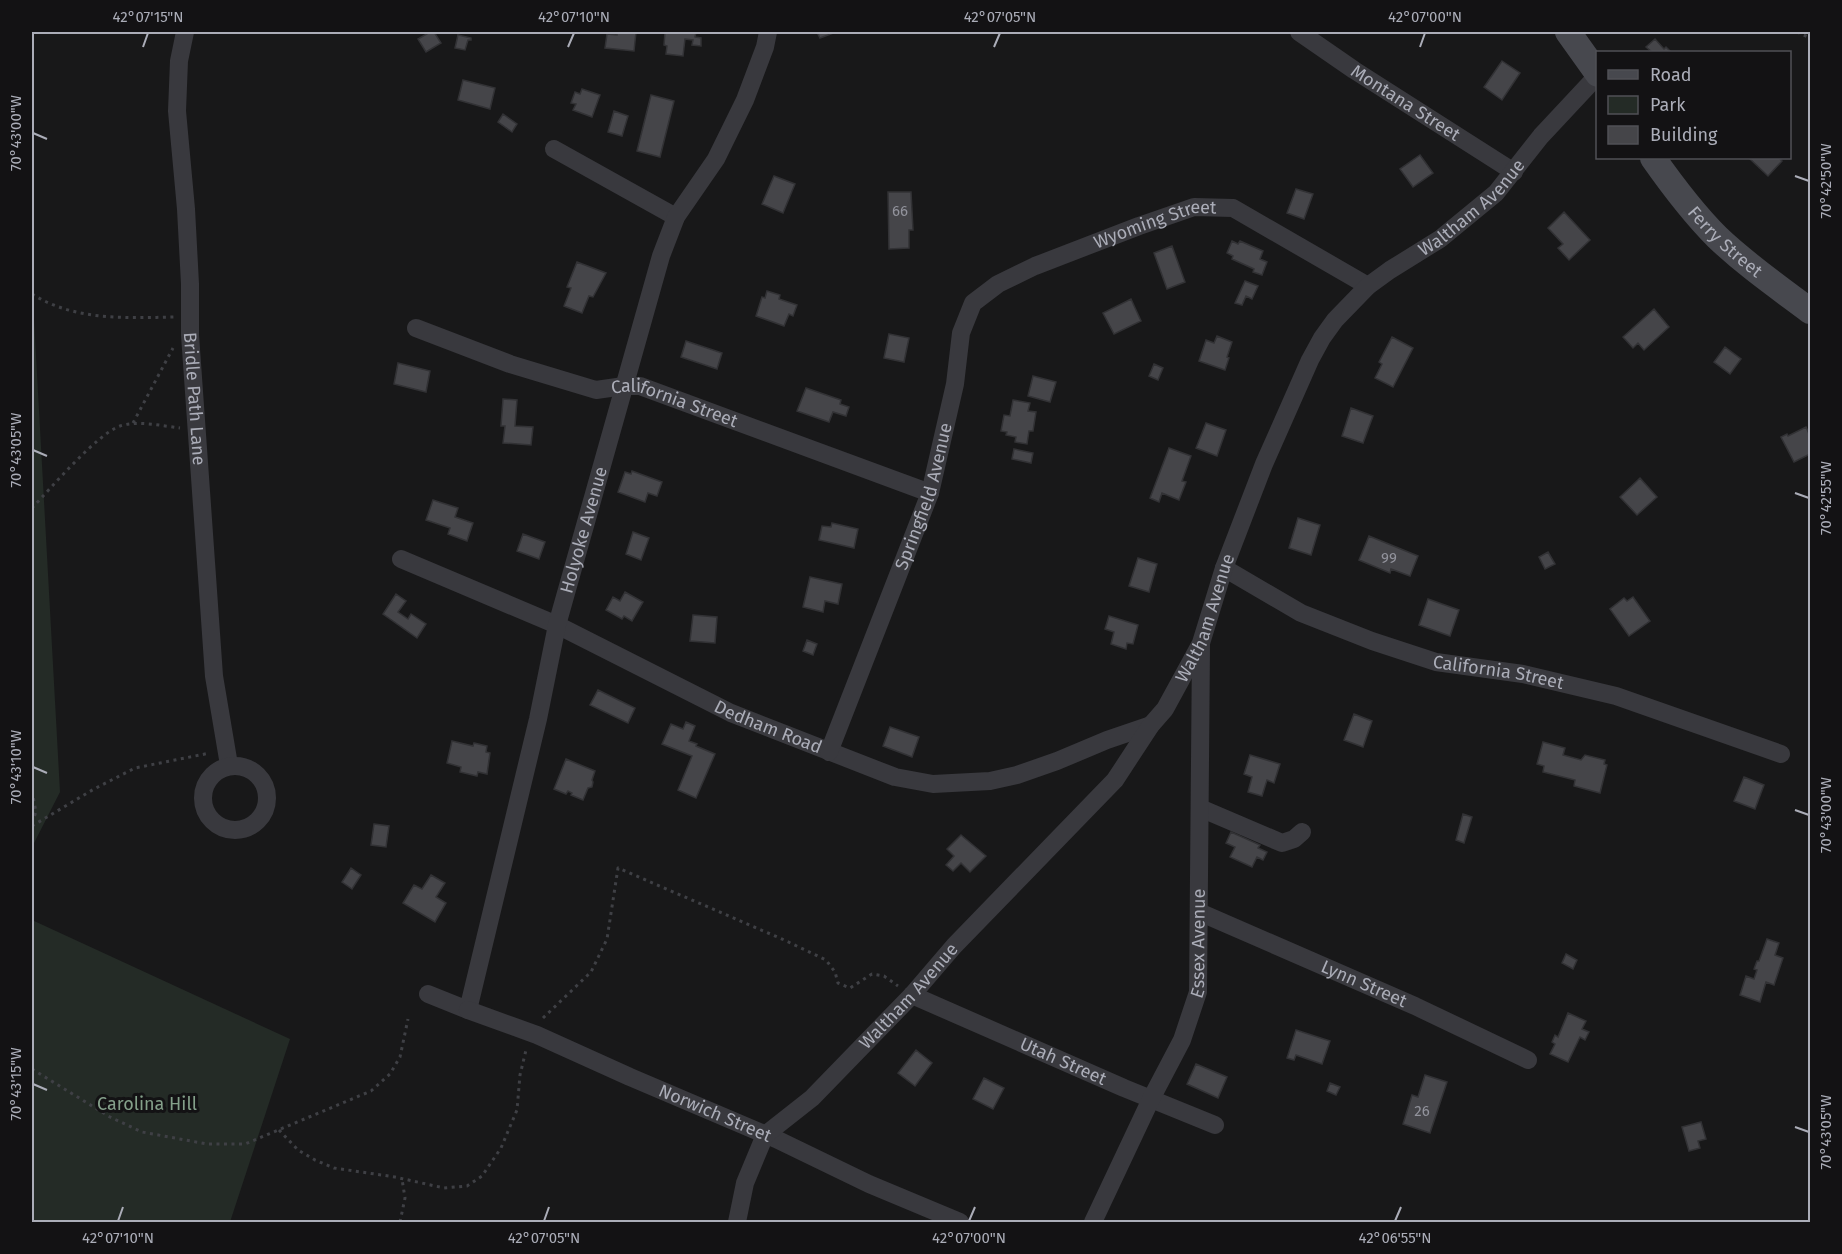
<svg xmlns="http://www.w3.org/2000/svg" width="1842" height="1254" font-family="'Fira Sans',sans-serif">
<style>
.green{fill:#242b26}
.building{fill:#454549;stroke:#323235;stroke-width:1.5}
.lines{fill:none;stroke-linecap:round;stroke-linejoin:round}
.path{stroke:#3f4045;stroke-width:3;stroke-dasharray:3 4.5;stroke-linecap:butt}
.minor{stroke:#39393e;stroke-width:18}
.secondary{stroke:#47484e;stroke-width:26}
.ticks{fill:none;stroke:#abadb8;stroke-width:2}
.labels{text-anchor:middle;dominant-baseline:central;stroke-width:6;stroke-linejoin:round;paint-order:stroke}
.number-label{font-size:15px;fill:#92939c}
.street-label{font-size:18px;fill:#abadb8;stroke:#131214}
.park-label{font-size:18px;fill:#84a08a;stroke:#131214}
.neatline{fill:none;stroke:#abadb8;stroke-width:2}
.ticks-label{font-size:15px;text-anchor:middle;fill:#abadb8}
</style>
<rect width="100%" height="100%" fill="#181819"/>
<path class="green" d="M32,283L60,792L32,847Z
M32,920L290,1039L230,1222H32Z"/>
<path class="building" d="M430,32H434L441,43L426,52L418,39Z
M617,32H636L634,51L605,48L607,34L617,35Z
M665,32H696L695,37L701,38V46L692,45L693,40L685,39L683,56L666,54L667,46L664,45Z
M817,32H836L820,38Z
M458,35L471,38V40H468L465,50L455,48Z
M1655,39L1664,49L1666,47L1671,52H1652L1646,47Z
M1502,61L1520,73L1502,100L1484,87Z
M463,80L495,88L490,109L458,100Z
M582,89L600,95L592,117L573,110L576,104L571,103L575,92L580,94Z
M651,95L674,101L660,157L637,151Z
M614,111L628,116L622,136L608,132Z
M503,114L517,124L512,132L498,122Z
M1420,155L1433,173L1413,187L1400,169Z
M1749,158H1779L1782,161L1768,176Z
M774,176L795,184L783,213L762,204Z
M1296,189L1313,194L1304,219L1287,213Z
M888,192H911L913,230H909V248L889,249Z
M1564,212L1590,240L1569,260L1558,248L1563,244L1548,228Z
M1232,241L1238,244L1240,241L1263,251L1260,259L1267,262L1262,275L1253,272L1254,269L1232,259L1233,256L1227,253Z
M1172,246L1185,282L1167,289L1154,253Z
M577,262L606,273L593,297L589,296L582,313L564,306L571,288L567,287Z
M1245,281L1258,286L1252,299L1246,296L1242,305L1235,303Z
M767,291L780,295L779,299L797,305L793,316L789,314L784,326L756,316L762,297L765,298Z
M1131,299L1141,321L1114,334L1103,313Z
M1654,309L1669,327L1644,350L1638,343L1633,348L1623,337Z
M889,334L909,338L904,362L884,358Z
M1217,336L1232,342L1227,357L1229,358L1225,370L1199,361L1206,340L1214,343Z
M1392,337L1413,348L1393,387L1375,378L1382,364L1379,362Z
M686,341L722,353L717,369L681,357Z
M1725,347L1741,359L1730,374L1714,362Z
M398,363L430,371L426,392L394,384Z
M1154,364L1163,368L1158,380L1149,376Z
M1033,376L1056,382L1050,402L1028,396Z
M806,388L841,400L840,404L849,407L846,416L833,412L829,422L797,411Z
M503,399L517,400L515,426L533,427L531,445L503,443L505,426H501Z
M1013,400L1030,403L1028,411L1036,412L1033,431H1029L1027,444L1015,442L1016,437L1006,435L1007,432L1001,431L1004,415L1010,416Z
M1351,408L1373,416L1363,443L1342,436Z
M1206,423L1226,430L1217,456L1196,448Z
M1806,427L1810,436V454L1794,462L1781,437L1787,434L1788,436Z
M1169,448L1191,456L1182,481L1186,482L1179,500L1162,493L1159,502L1150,498Z
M1014,449L1033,453L1031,463L1012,459Z
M632,471L662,482L657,496L648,493L645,502L618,492L625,472L631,474Z
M1640,478L1657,497L1637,515L1620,497Z
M433,500L458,508L455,517L473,523L467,541L448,534L450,528L426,520Z
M1298,518L1320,525L1311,555L1289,548Z
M832,523L858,529L854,548L819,540L822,526L831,527Z
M633,532L649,538L641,560L626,554Z
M523,534L545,542L539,559L517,551Z
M1369,536L1418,556L1410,576L1391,569L1390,573L1359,560Z
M1548,552L1555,564L1545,569L1539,557Z
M1138,558L1157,564L1149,592L1129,586Z
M810,577L842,584L838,604L825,601L823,612L803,607Z
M625,592L643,602L632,621L624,616L622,619L606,610L613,597L620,601Z
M396,594L406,601L398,612L408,619L411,614L426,624L417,638L383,614Z
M1633,597L1650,621L1629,636L1610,609L1624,598L1627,601Z
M1428,599L1459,610L1450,636L1419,625Z
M693,615L717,617L715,643L690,641Z
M1109,616L1138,625L1133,644L1127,643L1126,649L1111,644L1114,632L1105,629Z
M807,640L817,644L813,655L803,651Z
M598,690L635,708L628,723L590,705Z
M1354,714L1372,721L1363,747L1344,740Z
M686,722L695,726L689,741L697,744L696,746L715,754L696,798L678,790L692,756L662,744L671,724L683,729Z
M890,727L919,737L912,757L883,746Z
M452,741L473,746L474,743L487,746L486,752L490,753L487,774L478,772L477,776L460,772L461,767L447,763Z
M1543,742L1565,748L1563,755L1581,760L1585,755L1605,760L1604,764L1607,765L1600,793L1574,786L1575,780L1543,772L1544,766L1537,764Z
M1250,755L1280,764L1274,783L1267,780L1262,796L1248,792L1252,777L1244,774Z
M566,759L595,771L592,780L593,782L592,787L588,788L583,800L571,795L572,793L568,791L566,794L554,789Z
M1744,777L1764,785L1755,809L1734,801Z
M1463,814L1472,817L1464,843L1456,840Z
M374,824L389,826L386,847L371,845Z
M1231,832L1260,845L1258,848L1267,852L1263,860L1257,857L1252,867L1230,857L1235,847L1226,843Z
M961,835L986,856L970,872L961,863L953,871L946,865L954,856L947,849Z
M351,868L361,875L352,889L342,882Z
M431,875L445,883L436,897L446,903L435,922L403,903L414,885L422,889Z
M1767,939L1779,943L1775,955L1783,958L1774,985L1766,982L1760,1002L1740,995L1746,976L1754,979L1757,970L1754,969L1757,961H1759Z
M1566,954L1577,960L1573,969L1562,963Z
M1568,1013L1586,1021L1582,1029L1589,1032L1585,1040L1580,1037L1568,1062L1550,1054L1555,1044L1552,1042L1555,1035L1558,1037Z
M1296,1030L1330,1041L1322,1064L1296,1055L1294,1060L1287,1058Z
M916,1050L932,1063L915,1086L898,1073Z
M1196,1064L1227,1077L1218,1098L1187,1084Z
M1425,1075L1447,1082L1430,1133L1403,1124L1412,1095L1418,1097Z
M984,1078L1004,1088L993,1109L973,1099Z
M1330,1083L1340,1087L1336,1095L1327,1091Z
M1701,1122L1706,1139L1698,1141L1700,1148L1689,1151L1682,1127Z"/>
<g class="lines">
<path class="path" d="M1797,32L1810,38
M32,294C75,321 125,318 174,317
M133,423L173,348
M32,508C51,488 97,434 120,426C138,420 162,426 180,428
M32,791L36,812L32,822
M32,826L94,789L135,768L210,753
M543,1018L591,972L607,939L618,868L782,939L826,960L835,972L838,983L850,988L872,974L884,976L898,986
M32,1069L110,1117L142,1132L207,1144H245L371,1091L390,1074L400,1057L408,1019
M279,1130L298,1150L315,1160L334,1168L395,1177L444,1188L467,1186L482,1176L501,1148L517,1110L520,1075L526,1050
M400,1222L405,1198L402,1179"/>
<g class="minor">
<path id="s1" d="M185,32L179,61L177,111L186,209L190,284V335L214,676L229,765"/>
<path id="s2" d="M1299,32L1354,70L1514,172"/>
<path d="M554,149L676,217"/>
<path id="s3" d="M416,328L510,364L596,390L624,386H640L930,493"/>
<path id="s4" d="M401,559L557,625L731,713L895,777L933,784L990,781L1017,775L1057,761L1107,740L1151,725"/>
<path id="s5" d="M1224,568L1301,613L1372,641L1436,662L1523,674L1616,696L1781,754"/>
<path id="s6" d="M829,752L930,493L955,384L961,333L973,303L998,284L1035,266L1139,226L1194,207L1233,208L1368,286"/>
<circle cx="235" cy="798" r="32"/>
<path d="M1200,808L1282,843L1294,839L1302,832"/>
<path id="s7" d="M1199,912L1415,1006L1528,1060"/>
<path id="s8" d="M428,994L468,1010L538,719L557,625L661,256L676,217L716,159L745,100L765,47L768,32"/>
<path id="s9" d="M912,995L1124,1088L1215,1125"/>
<path id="s10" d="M468,1010L537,1035L630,1077L776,1139L869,1184L960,1222"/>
<path id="s11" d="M737,1222L745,1183L765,1135L812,1098L912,995L954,946L1115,780L1151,725L1165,709L1201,643L1224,568L1264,464L1310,360L1322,338L1335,320L1368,286L1390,270L1440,239L1496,193L1541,136L1598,75"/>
<path id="s12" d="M1093,1222L1151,1099L1182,1040L1198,992L1201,645"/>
</g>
<g class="secondary">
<path d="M1568,32L1598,74"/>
<path id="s13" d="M1653,158C1672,185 1693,213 1717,237C1745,264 1778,287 1810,311"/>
</g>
</g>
<path class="ticks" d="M143,47L148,33M568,47L574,33M994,47L1000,33M1420,47L1425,33M33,133L47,139M1795,176L1809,181M33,450L47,456M1795,493L1809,498M33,767L47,773M1795,810L1809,815M33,1084L47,1090M1795,1127L1809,1132M118,1221L123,1207M544,1221L549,1207M969,1221L975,1207M1395,1221L1401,1207"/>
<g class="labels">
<g class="number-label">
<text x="900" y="211">66</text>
<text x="1389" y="558">99</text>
<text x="1422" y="1111">26</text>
</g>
<g class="street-label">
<text stroke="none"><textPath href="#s2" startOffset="128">Montana Street</textPath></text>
<text stroke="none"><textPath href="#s11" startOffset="1282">Waltham Avenue</textPath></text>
<text stroke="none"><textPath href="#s6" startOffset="674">Wyoming Street</textPath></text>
<text stroke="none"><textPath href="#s13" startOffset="111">Ferry Street</textPath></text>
<text stroke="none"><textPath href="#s1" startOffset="368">Bridle Path Lane</textPath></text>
<text stroke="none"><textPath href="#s3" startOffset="272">California Street</textPath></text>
<text stroke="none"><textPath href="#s6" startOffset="273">Springfield Avenue</textPath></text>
<text stroke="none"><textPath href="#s8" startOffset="537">Holyoke Avenue</textPath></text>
<text stroke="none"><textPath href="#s11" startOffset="778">Waltham Avenue</textPath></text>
<text stroke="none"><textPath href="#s5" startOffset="296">California Street</textPath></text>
<text stroke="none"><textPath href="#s4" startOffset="404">Dedham Road</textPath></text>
<text stroke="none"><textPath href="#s12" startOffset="302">Essex Avenue</textPath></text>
<text stroke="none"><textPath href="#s7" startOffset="180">Lynn Street</textPath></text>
<text stroke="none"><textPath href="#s11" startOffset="292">Waltham Avenue</textPath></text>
<text stroke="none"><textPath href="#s9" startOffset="165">Utah Street</textPath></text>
<text stroke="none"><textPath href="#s10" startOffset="268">Norwich Street</textPath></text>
</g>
<g class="park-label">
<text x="147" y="1104">Carolina Hill</text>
</g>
</g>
<rect width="1842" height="1254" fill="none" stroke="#131214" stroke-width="66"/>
<rect x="1596" y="51" width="195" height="108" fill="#131214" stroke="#505056" stroke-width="1.5"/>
<rect x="1608" y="70" width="30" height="9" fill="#47484e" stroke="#505056" stroke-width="1.5"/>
<text x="1650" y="81" font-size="18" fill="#abadb8">Road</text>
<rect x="1608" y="96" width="30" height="18" fill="#242b26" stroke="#505056" stroke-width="1.5"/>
<text x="1650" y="111" font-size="18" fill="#abadb8">Park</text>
<rect x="1608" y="126" width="30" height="18" fill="#454549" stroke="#505056" stroke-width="1.5"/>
<text x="1650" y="141" font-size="18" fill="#abadb8">Building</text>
<rect x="33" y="33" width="1776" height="1188" class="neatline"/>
<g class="ticks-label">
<text x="148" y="22">42°07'15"N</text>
<text x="574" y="22">42°07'10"N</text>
<text x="1000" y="22">42°07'05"N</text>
<text x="1425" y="22">42°07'00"N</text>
<text transform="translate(16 133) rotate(-90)" y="5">70°43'00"W</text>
<text transform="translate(1826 181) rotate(-90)" y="5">70°42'50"W</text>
<text transform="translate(16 450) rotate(-90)" y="5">70°43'05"W</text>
<text transform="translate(1826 498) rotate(-90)" y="5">70°42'55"W</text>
<text transform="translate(16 767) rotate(-90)" y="5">70°43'10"W</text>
<text transform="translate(1826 815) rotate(-90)" y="5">70°43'00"W</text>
<text transform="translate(16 1084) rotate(-90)" y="5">70°43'15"W</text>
<text transform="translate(1826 1132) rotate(-90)" y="5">70°43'05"W</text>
<text x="118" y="1243">42°07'10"N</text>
<text x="544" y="1243">42°07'05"N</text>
<text x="969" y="1243">42°07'00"N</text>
<text x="1395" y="1243">42°06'55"N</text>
</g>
</svg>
